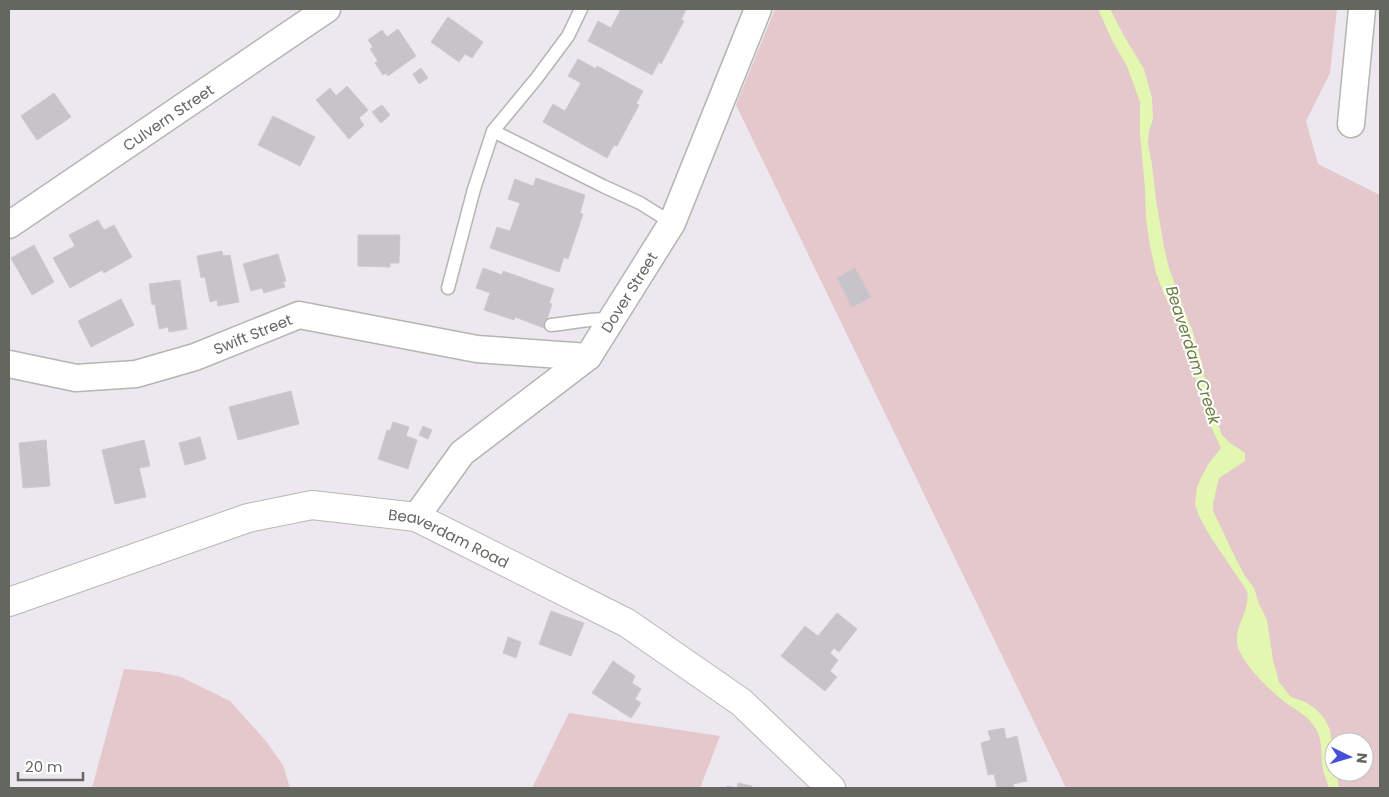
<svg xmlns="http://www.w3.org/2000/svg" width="1389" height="797" font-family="Poppins,sans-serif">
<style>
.green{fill:#e4c8cc;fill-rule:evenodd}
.water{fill:#e3f7b1}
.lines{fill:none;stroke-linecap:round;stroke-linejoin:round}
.stream{stroke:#e3f7b1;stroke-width:6}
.building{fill:#c6c3c9;stroke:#cec7d4}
.lane-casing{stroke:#b4b6b0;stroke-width:15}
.street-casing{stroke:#b4b6b0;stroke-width:29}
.secondary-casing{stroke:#b6b9b2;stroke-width:30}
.lane{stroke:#fff;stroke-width:12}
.street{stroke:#fff;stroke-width:26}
.secondary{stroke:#fff;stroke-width:28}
.labels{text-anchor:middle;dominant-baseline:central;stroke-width:4;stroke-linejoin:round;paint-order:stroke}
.street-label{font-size:15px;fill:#64675f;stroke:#fff}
.water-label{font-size:16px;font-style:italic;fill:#677e3d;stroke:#fff}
</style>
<rect width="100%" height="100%" fill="#ede8f0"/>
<path class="green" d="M775,9H1337L1330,73L1306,121L1318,164L1380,195V788H1066L736,105ZM1334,742H1364V772H1334Z
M124,669L158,672L181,677L230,701L266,741L283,765L290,788H92Z
M569,713L720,736L700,788H532Z"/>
<path class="water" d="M1098,9H1110L1124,36L1144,69L1152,98L1153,119L1149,131L1148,144L1152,165L1156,200L1164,247L1169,268L1186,315L1192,329L1202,363L1208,398L1222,435L1230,443L1245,453V461L1219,478L1213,504V511L1237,561L1245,576L1254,588L1259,604L1267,620L1273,660L1279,682L1291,697L1305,702L1316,709L1324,718L1330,730L1334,757V772H1336L1339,788H1329C1327,782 1325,776 1323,770C1320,753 1324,740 1314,726C1308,716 1294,709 1285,702C1270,691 1243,664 1238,647C1232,627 1251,612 1247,591L1210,536L1199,516L1195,504L1197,487L1201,478L1209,463L1221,448L1207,418L1198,392L1191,351L1179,318L1165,297L1156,273L1150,246L1146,219L1145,189L1140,134V102L1127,66L1113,42Z"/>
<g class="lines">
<path class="stream" d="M1177,310L1193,358"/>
</g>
<path class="building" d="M621,9H686L681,20L684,21L661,64L659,62L652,75L588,41L598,21L611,28Z
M448,17L483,42L472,58L465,54L459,62L431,42Z
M398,29L416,56L388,76L386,73L383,75L375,63L378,61L370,49L373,47L368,40L382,30L387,37Z
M578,59L596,69L597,66L643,91L636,104L639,105L617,146L614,145L607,158L543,122L553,104L565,111L581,83L568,76Z
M421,68L428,78L419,84L413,74Z
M347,86L368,110L359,118L364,125L349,139L316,100L330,88L336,96Z
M54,93L71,117L37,140L21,116Z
M382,105L390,115L381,123L372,112Z
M273,116L315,137L300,166L258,145Z
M536,178L585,195L580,213L583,214L568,259L564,257L559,272L490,248L497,227L510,231L520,203L508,199L515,179L533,186Z
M98,220L104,230L114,225L132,257L104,273L102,270L70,288L53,258L75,246L69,235Z
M358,235H400L399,263H390V267L358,266Z
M34,245L54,282L32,295L11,258Z
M222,251L223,256L230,255L239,302L218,306L217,300L210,302L205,277L201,278L197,256Z
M278,254L286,281L283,282L285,287L264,293L262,288L251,291L243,264Z
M483,268L502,275L503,271L554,289L549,303L552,304L544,328L515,317L514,320L484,310L490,293L476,288Z
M855,268L871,297L852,307L837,278Z
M180,280L187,329L169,332L168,327L159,329L155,304L152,305L149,284Z
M121,299L134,325L91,347L78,321Z
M291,391L299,424L238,440L229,407Z
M393,422L409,427L406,436L417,440L408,469L378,459L387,430L390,431Z
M423,426L432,430L428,439L419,435Z
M200,437L206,459L185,465L179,443Z
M46,440L50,486L23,488L19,443Z
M144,440L150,466L139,468L146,497L115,504L102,450Z
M551,611L584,623L571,656L539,644Z
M837,613L857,629L839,652L834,648L830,653L838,660L830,671L837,677L825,691L781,656L805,626L818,636Z
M508,637L521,642L516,658L503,653Z
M613,661L635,676L632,683L641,689L635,699L641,703L631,718L592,693Z
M1004,728L1006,739L1017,736L1027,781L1013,784L1014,788H997L994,774L988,775L981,743L991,740L988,731Z
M738,783L752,786V788H726L727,786L737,788Z"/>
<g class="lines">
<defs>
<path id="lane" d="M581,9L568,36L536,79L493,131L603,186L640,203L672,223
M448,288L474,189L493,131
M551,325C572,323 591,318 612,319"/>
<g id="street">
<path d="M1351,124L1362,9"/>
<path id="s1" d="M9,225L327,9"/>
<path id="s2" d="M9,364L76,378L136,374L195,357L299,315L477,349L588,357"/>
<path id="s3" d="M416,517L462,453L588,357L672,223L758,9"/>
</g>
<g id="secondary">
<path id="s4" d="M9,602L248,518L312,505L416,517L627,623L741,702L831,788"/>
</g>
</defs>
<use href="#lane" class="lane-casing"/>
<use href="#street" class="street-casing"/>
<use href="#secondary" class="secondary-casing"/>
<use href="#lane" class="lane"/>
<use href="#street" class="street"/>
<use href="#secondary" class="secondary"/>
</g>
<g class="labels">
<g class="street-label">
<text stroke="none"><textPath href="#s1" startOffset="192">Culvern Street</textPath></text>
<text stroke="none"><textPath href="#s3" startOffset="314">Dover Street</textPath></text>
<text stroke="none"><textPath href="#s2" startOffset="252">Swift Street</textPath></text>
<text stroke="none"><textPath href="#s4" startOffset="461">Beaverdam Road</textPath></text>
</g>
<g class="water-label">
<text transform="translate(1193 355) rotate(72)">Beaverdam Creek</text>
</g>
</g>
<rect width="1389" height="797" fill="none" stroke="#64675f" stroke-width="20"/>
<g transform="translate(1349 757) rotate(95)"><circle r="24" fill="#ffffff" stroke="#c1c2bf"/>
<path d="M0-4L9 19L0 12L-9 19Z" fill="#4550d9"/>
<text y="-8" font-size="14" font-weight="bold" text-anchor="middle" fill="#64675f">N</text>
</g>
<path d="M18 772v8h65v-8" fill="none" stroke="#64675f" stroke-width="2.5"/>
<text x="25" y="772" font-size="15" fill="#64675f" stroke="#ffffff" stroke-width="4" paint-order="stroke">20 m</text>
</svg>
